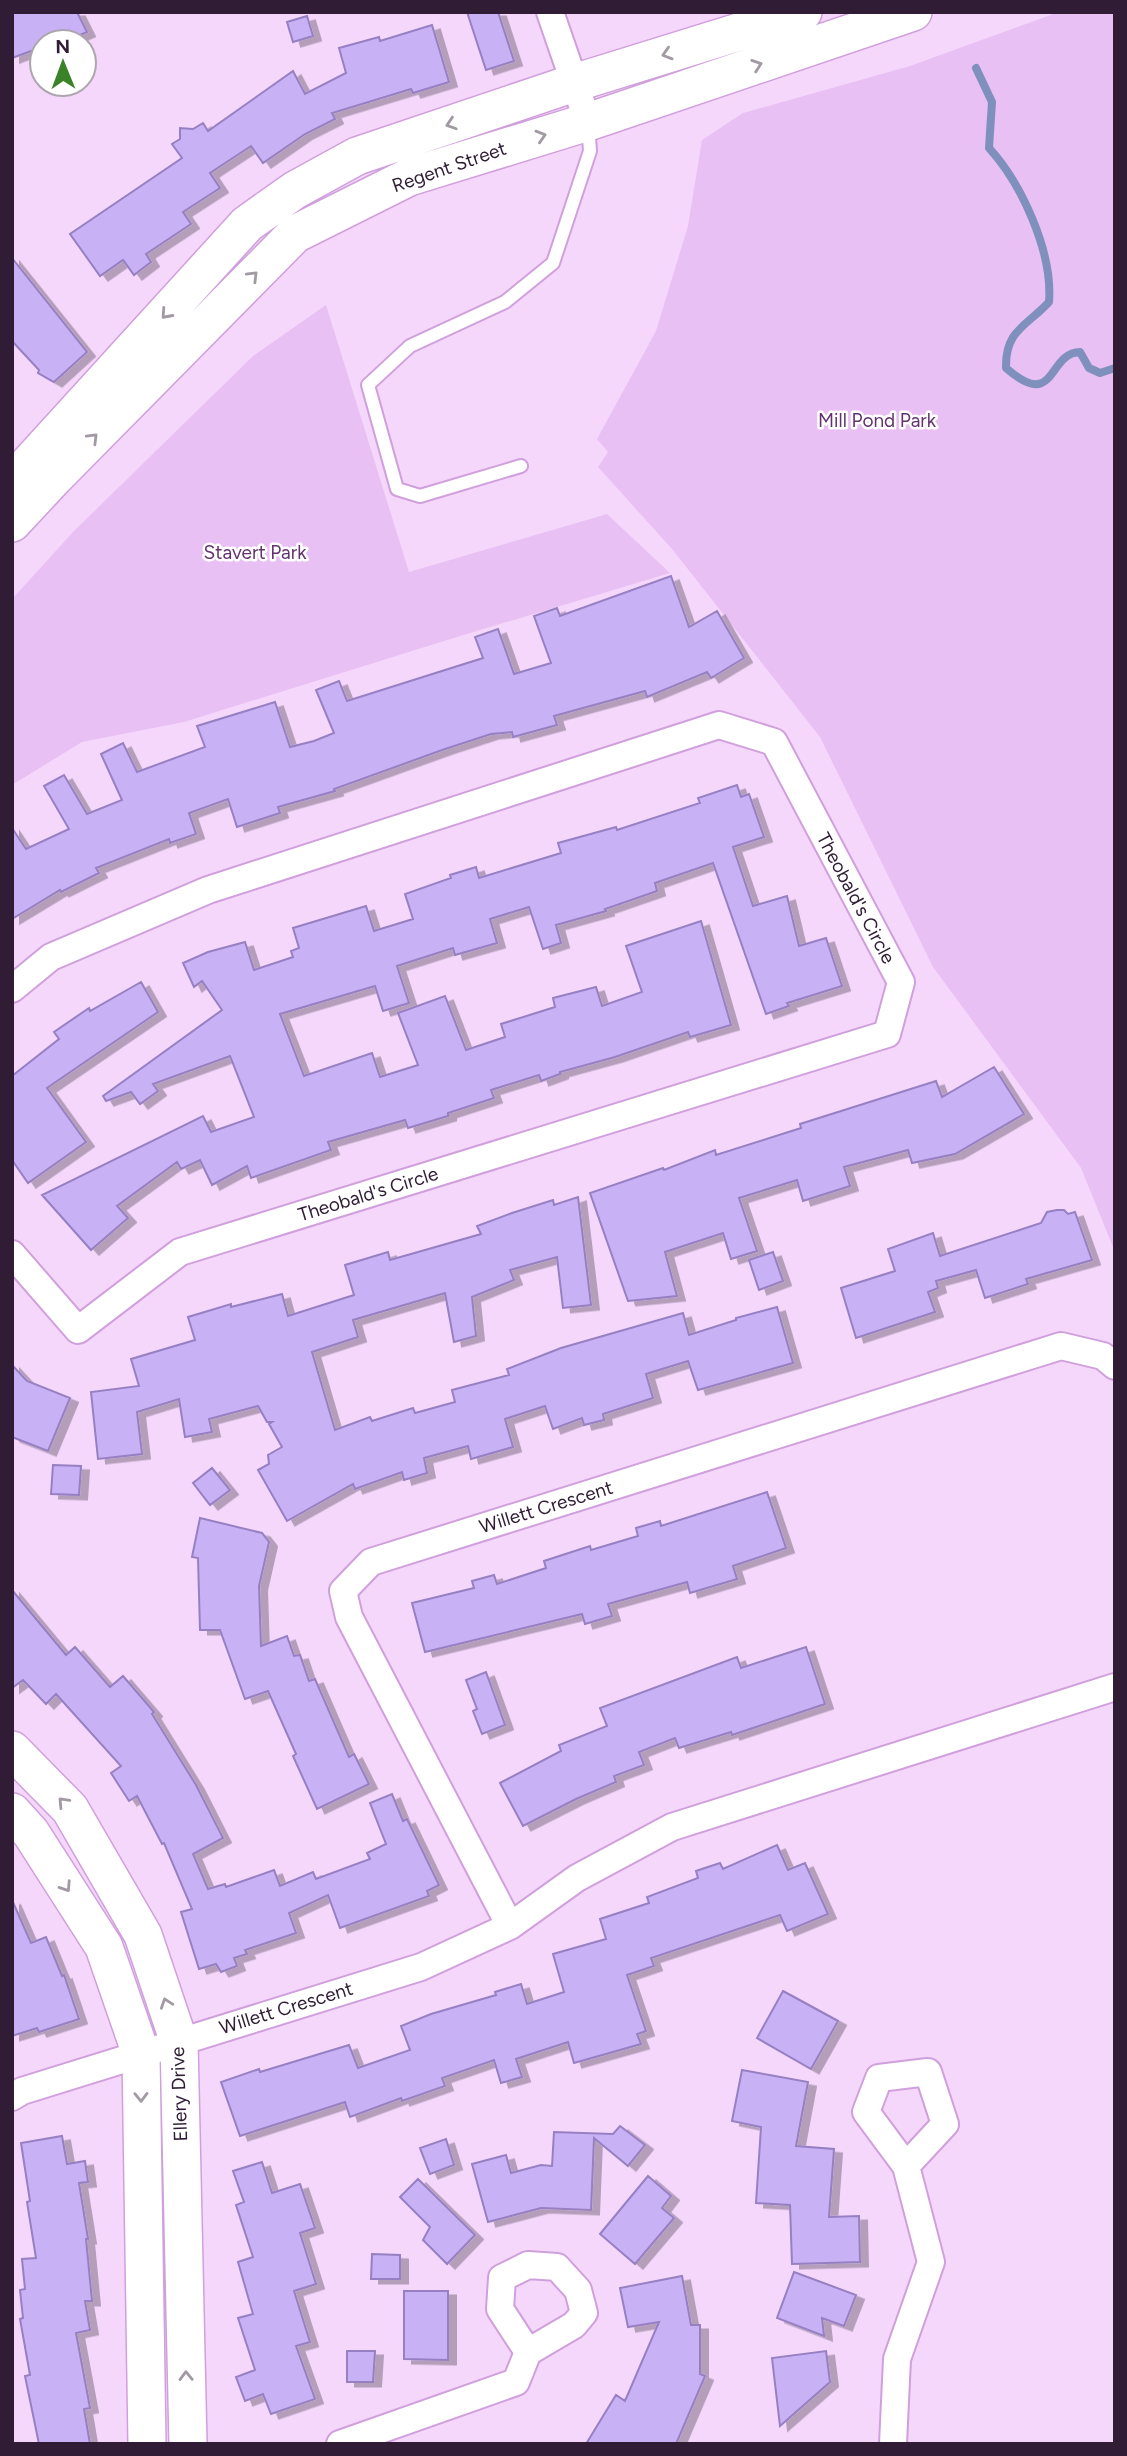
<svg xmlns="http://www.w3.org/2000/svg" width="1127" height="2456" font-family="Figtree,sans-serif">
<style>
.green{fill:#e9c0f3}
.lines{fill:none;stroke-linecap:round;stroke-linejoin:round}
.stream{stroke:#7f90bc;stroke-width:8}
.building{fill:#c9b1f6;stroke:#9780c1;stroke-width:2;filter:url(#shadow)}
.lane-casing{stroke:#d0a0dc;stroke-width:16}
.street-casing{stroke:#d0a0dc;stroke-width:30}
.secondary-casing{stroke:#d0a0dc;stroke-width:40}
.lane{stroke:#fff;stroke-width:12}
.street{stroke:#fff;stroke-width:26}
.secondary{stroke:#fff;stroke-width:37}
.oneway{stroke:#a299a4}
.labels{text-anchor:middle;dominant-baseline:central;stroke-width:5;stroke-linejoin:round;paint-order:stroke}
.street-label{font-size:19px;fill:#301d35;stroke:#fff}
.park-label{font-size:19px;fill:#63326f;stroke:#fff}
</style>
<defs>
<filter id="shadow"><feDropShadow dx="8" dy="4.5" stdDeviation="0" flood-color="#0004"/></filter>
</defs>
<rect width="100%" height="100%" fill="#f5d7fc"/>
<path class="green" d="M1059,12H1115V1252L1081,1168L933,967L820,737L672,549L598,467L608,452L597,439L656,331L688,226L702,140L743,113L910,66Z
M326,305L409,572L607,514L670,573L457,637L184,722L82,742L12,785V599L74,531L253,356Z"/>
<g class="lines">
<path class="stream" d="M976,68L992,102L989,148C1022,184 1053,253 1049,302C1027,326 1005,330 1006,368C1056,412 1047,353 1080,352L1089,368L1100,373L1115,368"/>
</g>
<path class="building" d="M12,12H77L87,32L64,42H42V47L12,58Z
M467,12H498L514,61L486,70Z
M307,16L313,36L293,42L287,22Z
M432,25L449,82L413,93L411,89L332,113L335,119L305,134L263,163L251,146L210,173L220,188L183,212L191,224L146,254L151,262L134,275L123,260L100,276L70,234L182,158L172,144L180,139V128L193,129L203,123L208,131L293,71L305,94L346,73L339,48L379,37L380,41Z
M12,258L87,352L54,382L38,373L39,370L12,341Z
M671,576L689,627L717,611L744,658L711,678L707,672L647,697L645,691L554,716L557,725L513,737L512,732L491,734L445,749L334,789L335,791L278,807L280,813L237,827L228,799L189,813L196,834L170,843L169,839L96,868L99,873L61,892L60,890L12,919V828L26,849L69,829L44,786L64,775L87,814L122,800L101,754L123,743L137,772L205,747L197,726L275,702L290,747L314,741L334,733L316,690L339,681L347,701L483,658L475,637L498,629L514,674L551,663L534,616L557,608L560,616Z
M737,785L741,797L749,794L764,837L733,847L753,906L787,896L799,946L826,938L842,986L787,1003L789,1006L766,1014L713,863L655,883L657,891L605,909L606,911L556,925L561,943L543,949L529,907L490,919L497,943L455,955L453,948L397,966L409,1003L383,1011L375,986L280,1014L304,1076L372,1053L380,1077L418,1065L398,1013L445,996L466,1050L505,1037L501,1024L555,1007L553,998L596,987L602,1006L642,992L626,946L701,921L731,1025L690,1037L688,1032L615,1057L560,1072V1074L541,1081L539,1075L491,1090L494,1098L448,1113V1116L408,1128L405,1120L328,1142L331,1150L251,1178L247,1166L212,1185L200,1160L181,1169L177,1162L117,1206L128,1218L91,1250L42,1195L203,1116L211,1132L254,1117L230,1056L153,1084L158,1091L140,1104L131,1092L106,1101L103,1096L222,1010L202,981L194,987L183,963L208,952L245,942L254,970L293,957L291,951L299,948L293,928L366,906L374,931L413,919L405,894L451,878L450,875L476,867L479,878L561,853L558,843L616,827L617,830L700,803L698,798Z
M141,982L158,1012L47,1088L86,1142L28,1183L12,1160V1076L59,1039L54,1032L89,1008L90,1011Z
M994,1067L1024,1114L955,1154L912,1163L908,1150L844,1167L850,1186L803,1201L797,1180L739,1198L757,1251L731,1259L723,1233L665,1252L677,1296L628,1301L590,1193L663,1168L664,1170L715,1150L716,1155L801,1128L800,1124L936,1081L942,1097Z
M578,1197L591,1305L563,1308L557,1257L510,1270L514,1280L472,1297L476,1336L454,1342L445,1293L353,1320L358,1337L312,1352L335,1430L370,1417L372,1421L413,1408L415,1413L455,1402L452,1390L509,1375L507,1369L561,1348L683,1313L689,1335L736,1320V1318L777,1307L793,1363L698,1390L688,1361L646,1374L653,1398L603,1414L604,1420L584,1425L582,1418L553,1429L545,1406L505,1419L513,1447L471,1459L468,1446L424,1458L427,1473L404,1480L402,1472L355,1489L353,1484L287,1521L258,1470L269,1464L268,1455L282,1447L269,1424L272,1422H267L258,1406L209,1419L212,1432L185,1437L179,1399L137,1412L142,1454L98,1459L91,1392L139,1386L131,1359L195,1340L188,1317L231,1304V1307L282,1294L288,1316L354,1295L345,1265L388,1252L390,1260L481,1234L477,1226L512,1213L553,1200L554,1205Z
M1057,1210H1064L1068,1214L1075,1212L1092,1260L1026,1279L1028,1284L985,1298L976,1270L936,1281L938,1288L928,1292L935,1312L856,1338L841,1288L895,1271L888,1249L933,1233L940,1256L1041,1223L1047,1212Z
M773,1252L783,1281L759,1290L749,1260Z
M12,1365L27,1381L70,1398L48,1451L12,1437Z
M53,1465L81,1466L79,1495L51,1494Z
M212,1468L230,1490L210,1505L193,1483Z
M767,1492L786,1548L733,1566L737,1579L690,1593L687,1582L608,1604L612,1616L585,1624L582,1614L425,1652L412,1603L474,1588L472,1581L494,1575L497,1584L546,1568L544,1561L590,1546L591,1550L638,1536L636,1528L660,1521L661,1526Z
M200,1518L262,1533L269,1542L259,1586L261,1646L287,1636L294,1656L300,1655L309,1681L315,1679L349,1757L354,1754L369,1784L317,1809L293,1756L296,1754L268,1691L245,1699L220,1630H200L198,1558L192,1557Z
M12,1590L66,1655L75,1647L110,1687L123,1676L154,1712L152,1714L196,1785L223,1838L193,1854L208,1889L225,1884L226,1887L274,1870L280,1886L313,1872L316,1879L370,1859L367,1853L386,1844L370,1803L392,1794L403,1821L407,1819L439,1885L427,1891L429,1896L340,1928L328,1895L289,1913L296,1933L245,1950L247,1954L234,1958L237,1966L221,1972L216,1964L199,1969L181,1912L192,1909L164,1843L162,1844L137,1796L129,1801L111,1773L121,1766L56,1694L46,1704L23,1680L12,1688Z
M806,1647L825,1704L732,1735L731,1732L679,1748L675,1738L639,1752L644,1765L614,1776L616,1782L576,1799L523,1826L500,1783L561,1751L559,1745L607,1726L600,1708L737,1657L741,1668Z
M486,1672L505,1725L482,1734L473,1711L477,1709L466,1680Z
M777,1845L788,1870L805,1863L828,1914L787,1931L780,1915L651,1958L654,1966L627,1975L646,2031L637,2034L641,2044L574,2063L568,2042L516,2059L522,2077L501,2083L494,2060L442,2078L445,2086L402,2101L401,2098L350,2117L345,2102L240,2136L221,2082L259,2069L260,2072L349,2045L358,2068L410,2050L401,2026L431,2014L496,1995L495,1992L521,1984L527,2004L564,1992L553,1954L606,1939L600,1919L649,1903L647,1897L698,1878L696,1871L720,1863L723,1869Z
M12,1900L31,1943L46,1937L62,1976L64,1975L79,2019L39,2032L37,2028L12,2036Z
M783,1991L838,2021L811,2069L757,2038Z
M742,2070L808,2082L796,2146L834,2149L829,2217L859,2216L860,2262L792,2264L790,2205L756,2203L761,2127L732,2121Z
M620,2126L645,2145L628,2166L594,2138L591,2210L541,2208L488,2222L472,2164L506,2155L511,2173L541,2165L552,2166L554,2132L613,2134Z
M62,2136L67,2164L85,2161L88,2182L79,2183L88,2239H86L92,2301H85L90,2330L76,2333L90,2408L84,2409L90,2444H39L25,2376L30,2375L20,2319L23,2318L20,2290L25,2289L22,2259L36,2258L27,2202L30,2201L21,2143Z
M446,2139L454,2165L430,2174L420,2148Z
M262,2162L272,2193L300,2184L315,2228L300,2233L316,2284L294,2291L310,2342L296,2346L315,2399L271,2414L263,2394L245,2401L236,2377L255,2370L238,2318L253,2314L238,2262L253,2257L236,2205L244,2202L233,2171Z
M648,2176L671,2196L662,2208L674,2218L635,2264L600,2234Z
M418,2179L475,2235L447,2264L423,2240L430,2227L400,2197Z
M372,2254L400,2255V2279H371Z
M794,2272L856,2295L844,2326L822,2318L824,2336L777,2318Z
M682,2276L691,2325H700V2374L705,2376L676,2444H586L616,2395L625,2401L659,2322L628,2327L620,2288Z
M404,2291H448V2360L404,2359Z
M347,2351H375L373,2382H347Z
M826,2351L830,2382L780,2426L772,2358Z"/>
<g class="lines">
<defs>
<path id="lane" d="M521,466L420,496L397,489L368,385L410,346L505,302L553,263L590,151L588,125"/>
<path id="street" d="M550,12L588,122
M12,989L51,957L208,890L719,725L774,742L901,982L887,1034L180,1252L78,1330L12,1254
M510,1926L349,1617L343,1591L371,1562L1061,1346L1103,1356L1115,1366
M12,2097L22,2091L421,1967L510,1926L577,1878L672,1827L1115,1687
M340,2444L516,2382L528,2352L574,2325L584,2313L578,2290L557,2267L528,2265L502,2278L500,2309L528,2352
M893,2444L897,2359L931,2262L906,2166L866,2112L879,2078L928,2072L945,2124L906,2166"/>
<path id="secondary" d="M12,482L247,224L295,190L357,156L574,83L803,12
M12,523L53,479L295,234L409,177L588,122L913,12
M12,1750L70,1809L143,1935L179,2042L188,2444
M12,1812L31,1833L104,1947L141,2054L147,2444"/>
</defs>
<use href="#lane" class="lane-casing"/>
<use href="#street" class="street-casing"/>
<use href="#secondary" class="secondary-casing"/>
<use href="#lane" class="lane"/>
<use href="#street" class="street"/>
<use href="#secondary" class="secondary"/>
</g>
<defs><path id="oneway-chevron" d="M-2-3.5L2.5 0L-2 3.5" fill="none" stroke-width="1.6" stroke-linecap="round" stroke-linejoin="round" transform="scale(1.75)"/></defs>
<g class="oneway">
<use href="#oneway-chevron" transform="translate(667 54) rotate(163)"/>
<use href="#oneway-chevron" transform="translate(757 65) rotate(-19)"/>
<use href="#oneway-chevron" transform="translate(451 124) rotate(162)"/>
<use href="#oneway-chevron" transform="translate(541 136) rotate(-17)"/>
<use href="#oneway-chevron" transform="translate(253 276) rotate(-45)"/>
<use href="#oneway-chevron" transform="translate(166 314) rotate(132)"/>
<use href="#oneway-chevron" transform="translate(93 438) rotate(-45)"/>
<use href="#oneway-chevron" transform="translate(63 1802) rotate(-133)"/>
<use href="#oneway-chevron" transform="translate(66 1887) rotate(57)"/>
<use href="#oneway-chevron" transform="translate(166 2003) rotate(-109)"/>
<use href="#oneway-chevron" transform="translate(141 2097) rotate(89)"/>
<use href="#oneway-chevron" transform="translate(186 2376) rotate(-91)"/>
</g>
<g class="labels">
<g class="street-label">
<text transform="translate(449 167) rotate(-19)">Regent Street</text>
<text transform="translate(856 898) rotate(62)">Theobald's Circle</text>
<text transform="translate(368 1194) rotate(-17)">Theobald's Circle</text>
<text transform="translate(546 1507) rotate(-17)">Willett Crescent</text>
<text transform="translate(286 2008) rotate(-17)">Willett Crescent</text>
<text transform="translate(179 2094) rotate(-92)">Ellery Drive</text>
</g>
<g class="park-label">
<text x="877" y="420">Mill Pond Park</text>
<text x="255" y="552">Stavert Park</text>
</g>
</g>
<rect width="1127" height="2456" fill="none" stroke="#301d35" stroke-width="28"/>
<g transform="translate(63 63) rotate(359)"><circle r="33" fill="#ffffff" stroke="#aca5ae" stroke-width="2"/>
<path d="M0-5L12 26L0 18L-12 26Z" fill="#3b8328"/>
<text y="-10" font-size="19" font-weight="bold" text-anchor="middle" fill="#301d35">N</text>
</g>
</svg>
